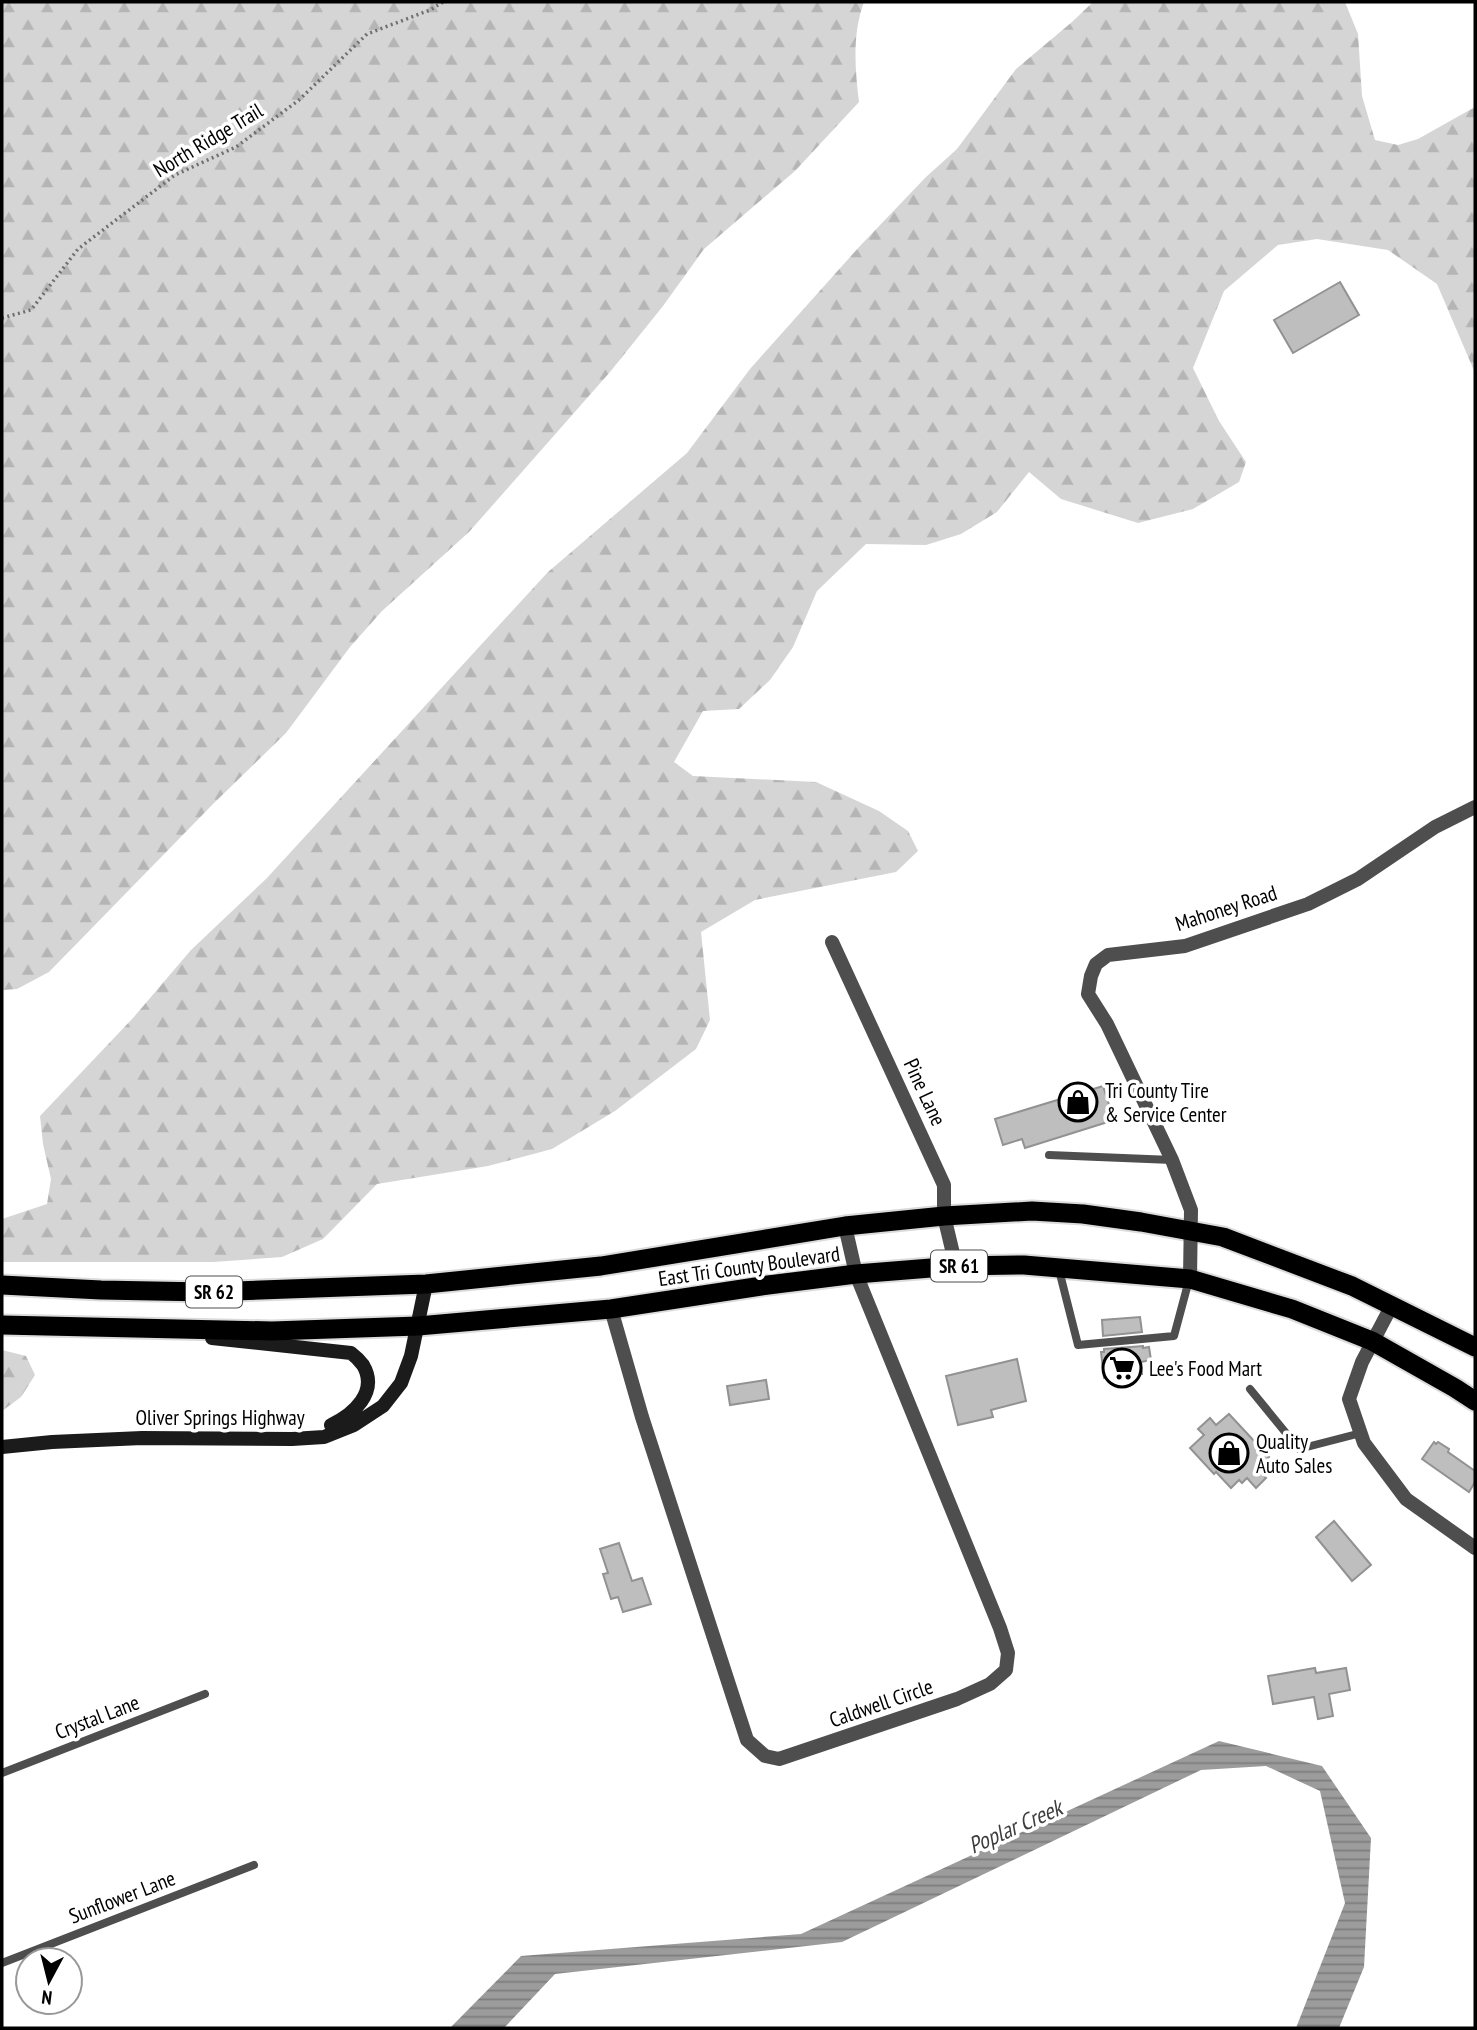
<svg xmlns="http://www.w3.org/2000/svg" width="1477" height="2030" font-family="'PT Sans Narrow',sans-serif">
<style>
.forest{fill:url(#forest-firs)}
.water{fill:url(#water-rules)}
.building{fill:#bebebe;stroke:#929292;stroke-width:2}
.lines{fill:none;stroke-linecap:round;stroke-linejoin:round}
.trunk-casing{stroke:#dbdbdb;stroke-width:23}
.path{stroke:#707070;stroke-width:3.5;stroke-dasharray:2 3.5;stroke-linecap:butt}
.service{stroke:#4e4e4e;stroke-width:8}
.minor{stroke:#4e4e4e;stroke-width:14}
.secondary{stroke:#1b1b1b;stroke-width:14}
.trunk{stroke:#000;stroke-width:19}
.labels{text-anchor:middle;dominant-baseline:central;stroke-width:7;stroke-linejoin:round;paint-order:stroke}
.shield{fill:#fff;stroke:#4c4c4c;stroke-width:2}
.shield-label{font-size:19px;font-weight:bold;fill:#000}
.street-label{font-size:21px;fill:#000;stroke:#fff}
.poi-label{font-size:21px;fill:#000;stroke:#fff;text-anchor:start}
.water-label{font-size:23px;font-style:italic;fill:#3d3d3d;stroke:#fff}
</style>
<defs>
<pattern id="forest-firs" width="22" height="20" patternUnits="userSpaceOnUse" patternTransform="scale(1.75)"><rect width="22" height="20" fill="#d5d5d5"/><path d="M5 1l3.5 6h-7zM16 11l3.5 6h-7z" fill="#b5b5b5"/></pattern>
<pattern id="water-rules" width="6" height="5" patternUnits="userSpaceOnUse" patternTransform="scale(1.75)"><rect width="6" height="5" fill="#9c9c9c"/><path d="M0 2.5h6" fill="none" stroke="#7d7d7d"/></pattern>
</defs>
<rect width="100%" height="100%" fill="#fff"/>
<path class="forest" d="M2,2H864C852,34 855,69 859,102L795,171L704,249L663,306L610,372L469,532L382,611L350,647L286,733L213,804L49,972L17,989L2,990Z
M1093,2H1345L1358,34L1362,96L1375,140L1398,145L1418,139L1475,107V373L1437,284L1388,250L1317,239L1278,245L1224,291L1193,368L1219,421L1246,462L1239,482L1193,509L1138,523L1061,499L1029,472L997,512L961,534L926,545L866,544L817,591L793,647L770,680L739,709L703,711L674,762L693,776L816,782L879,811L908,831L918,851L896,872L755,900L701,932L710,1020L696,1049L615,1111L552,1149L488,1166L377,1184L323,1239L282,1257L213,1262H2V1219L47,1204L51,1179L43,1144L40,1116L133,1018L191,950L266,879L548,572L687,453L750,369L859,247L926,177L957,149L1016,69L1072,22Z
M2,1350L26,1356L35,1375L21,1397L2,1411Z"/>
<path class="water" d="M1219,1741L1322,1766L1371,1838L1364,1967L1339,2028H1296L1345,1903L1320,1791L1266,1766L1201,1770L842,1942L555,1974L504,2028H450L521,1956L801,1934Z"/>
<path class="building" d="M1340,282L1359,315L1293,353L1274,320Z
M1103,1086L1114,1120L1025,1148L1022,1139L1003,1145L995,1119Z
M1140,1317L1142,1332L1103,1336L1102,1320Z
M1143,1346V1348L1149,1347L1151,1360L1141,1362L1142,1374L1104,1378L1101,1352H1104V1349Z
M1017,1359L1026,1401L991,1410L993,1417L958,1425L946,1376Z
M766,1380L769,1399L730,1405L727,1386Z
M1229,1414L1269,1457L1257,1468L1266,1478L1256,1488L1247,1478L1242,1483L1239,1480L1231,1488L1216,1472L1214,1474L1190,1448L1204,1435L1198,1429L1210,1418L1216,1425Z
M1434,1442L1436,1444L1438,1442L1449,1449L1448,1452L1475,1471V1482L1469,1492L1422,1459Z
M1334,1521L1371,1565L1352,1581L1316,1537Z
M619,1543L632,1581L642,1578L651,1604L623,1612L618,1597L611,1599L603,1574L608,1573L600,1549Z
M1315,1668L1316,1673L1346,1668L1350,1690L1329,1694L1333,1716L1318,1719L1314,1697L1273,1704L1268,1676Z"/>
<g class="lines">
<defs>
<path id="trunk" d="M2,1285L101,1290L206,1292L426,1284L601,1266L845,1226L944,1216L1032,1211L1083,1214L1141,1222L1223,1237L1352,1286L1475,1347
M2,1325L272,1331L418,1326L611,1309L768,1285L856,1274L956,1266L1024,1265L1190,1279L1292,1309L1372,1341L1455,1388L1475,1401"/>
</defs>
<use href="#trunk" class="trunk-casing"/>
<path class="path" d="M2,318L31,310L78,249L175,175L236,147L299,100L367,34L430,10L443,2"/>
<path class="service" d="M1049,1155L1172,1160
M1059,1270L1078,1345L1174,1336L1189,1280
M1250,1389L1299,1449L1361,1433
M2,1773L205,1694
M2,1963L254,1865"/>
<path class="minor" d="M832,942L944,1185V1216L956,1266
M1190,1279L1191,1210L1172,1160L1107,1024L1088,994L1091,976L1096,964L1108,955L1185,946L1308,904L1358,879L1435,827L1475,807
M1392,1305L1362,1362L1349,1399L1364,1443L1406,1499L1475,1548
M611,1309L642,1417L747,1740L765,1756L779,1759L957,1699L990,1684L1006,1670L1008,1653L1000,1628L856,1274L845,1226"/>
<path class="secondary" d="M212,1338L351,1353C355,1356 360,1361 363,1365C379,1392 353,1415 331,1425
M2,1447L52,1442L142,1438L292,1439L324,1437L354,1425L383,1406L401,1383L411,1356L426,1284"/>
<use href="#trunk" class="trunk"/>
</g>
<defs>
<symbol id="shop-ring" viewBox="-11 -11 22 22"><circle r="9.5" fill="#fff" stroke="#000" stroke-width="1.5"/><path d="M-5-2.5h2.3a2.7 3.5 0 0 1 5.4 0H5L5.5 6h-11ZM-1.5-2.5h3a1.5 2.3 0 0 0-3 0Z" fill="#000"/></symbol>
<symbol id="supermarket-ring" viewBox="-11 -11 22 22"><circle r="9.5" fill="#fff" stroke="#000" stroke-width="1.5"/><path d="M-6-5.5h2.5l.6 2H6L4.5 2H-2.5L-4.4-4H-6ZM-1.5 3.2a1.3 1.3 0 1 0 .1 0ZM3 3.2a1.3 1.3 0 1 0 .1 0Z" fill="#000"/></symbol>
</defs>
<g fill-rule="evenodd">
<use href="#shop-ring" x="1056" y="1080" width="44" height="44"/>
<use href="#supermarket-ring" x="1100" y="1346" width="44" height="44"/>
<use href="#shop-ring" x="1207" y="1431" width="44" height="44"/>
</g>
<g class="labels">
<g class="shield">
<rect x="931" y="1250.5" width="56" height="31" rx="5"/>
<rect x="186" y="1276.5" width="56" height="31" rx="5"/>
</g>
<g class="shield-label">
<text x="959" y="1266">SR 61</text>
<text x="214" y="1292">SR 62</text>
</g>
<g class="street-label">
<text transform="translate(208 140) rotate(-31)">North Ridge Trail</text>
<text transform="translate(1226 908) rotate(-18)">Mahoney Road</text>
<text transform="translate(925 1092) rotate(65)">Pine Lane</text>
<text transform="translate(749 1266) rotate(-8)">East Tri County Boulevard</text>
<text x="220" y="1417">Oliver Springs Highway</text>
<text transform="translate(881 1703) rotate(-19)">Caldwell Circle</text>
<text transform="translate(97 1717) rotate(-21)">Crystal Lane</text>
<text transform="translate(122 1897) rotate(-21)">Sunflower Lane</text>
</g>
<g class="poi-label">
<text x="1105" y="1090">Tri County Tire<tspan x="1105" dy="24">&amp; Service Center</tspan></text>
<text x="1149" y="1368">Lee's Food Mart</text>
<text x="1256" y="1441">Quality<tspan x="1256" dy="24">Auto Sales</tspan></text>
</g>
<g class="water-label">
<text transform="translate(1015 1826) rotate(-24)">Poplar Creek</text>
</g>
</g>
<rect width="1477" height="2030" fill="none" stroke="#000000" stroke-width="7"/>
<g transform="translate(49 1981) rotate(187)"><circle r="33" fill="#ffffff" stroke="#999999" stroke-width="2"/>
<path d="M0-5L12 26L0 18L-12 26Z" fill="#000000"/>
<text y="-10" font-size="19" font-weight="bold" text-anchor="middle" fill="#000000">N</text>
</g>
</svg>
